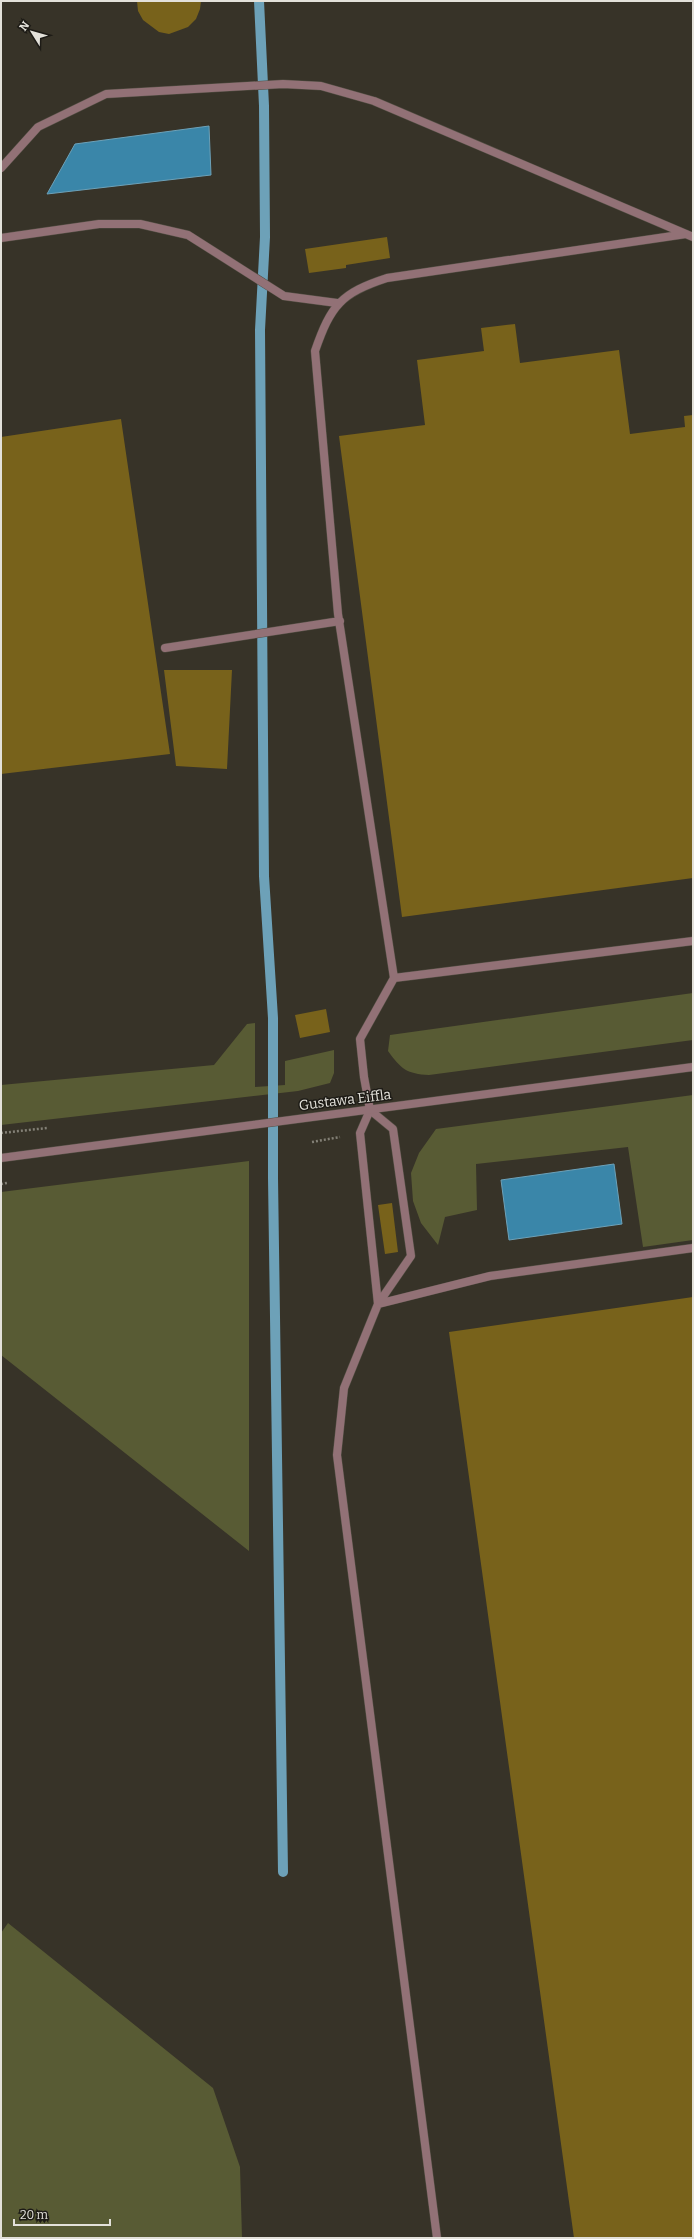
<svg xmlns="http://www.w3.org/2000/svg" width="694" height="2239" font-family="Bitter,serif">
<style>
.green{fill:#585b34}
.water{fill:#3a86a9;stroke:#6da1b8}
.lines{fill:none;stroke-linecap:round;stroke-linejoin:round}
.stream{stroke:#6da1b8;stroke-width:10}
.building{fill:#78621b}
.service-casing{stroke:#534f44;stroke-width:9}
.minor-casing{stroke:#534f44;stroke-width:9}
.path{stroke:#838076;stroke-width:2.5;stroke-dasharray:2 2;stroke-linecap:butt}
.service{stroke:#927176;stroke-width:8}
.minor{stroke:#927176;stroke-width:8}
.labels{text-anchor:middle;dominant-baseline:central;stroke-width:3;stroke-linejoin:round;paint-order:stroke}
.street-label{font-size:14px;fill:#e3e1da;stroke:#1d1b16}
</style>
<rect width="100%" height="100%" fill="#373328"/>
<path class="green" d="M693,993V1040L429,1075C407,1074 401,1069 388,1051L390,1035Z
M255,1023V1087L285,1085V1061L334,1050V1073L330,1083L298,1091L1,1125V1085L214,1065L247,1024Z
M693,1095V1240L643,1247L628,1147L476,1164L477,1210L445,1217L438,1245L421,1223L413,1201L411,1173L419,1153L436,1129Z
M249,1161V1551L1,1355V1192Z
M8,1923L213,2088L240,2167L242,2238H1V1933Z"/>
<path class="water" d="M209,126L211,175L47,194L75,144Z
M614,1164L622,1224L509,1240L501,1180Z"/>
<g class="lines">
<path class="stream" d="M259,1L264,106L265,237L260,330L264,876L273,1018V1178L283,1872"/>
</g>
<path class="building" d="M137,1H201L200,9L196,19L188,27L169,34L159,32L143,20L138,11Z
M387,237L390,258L346,265V268L309,273L305,249Z
M515,324L520,363L619,350L630,434L685,427L684,416L693,415V878L402,917L339,436L425,425L417,360L484,351L481,328Z
M121,419L170,754L1,774V437Z
M164,670H232L227,769L176,766Z
M326,1009L330,1032L300,1038L295,1015Z
M392,1203L398,1252L385,1254L378,1205Z
M693,1297V2238H574L449,1332Z"/>
<g class="lines">
<defs>
<path id="service" d="M1,168L38,127L106,94L283,84L321,86L374,101L693,237
M1,238L99,224H140L188,235L284,296L337,303
M165,648L340,621
M394,978L693,941
M370,1110L393,1129L411,1256L378,1304
M378,1304L490,1276L693,1248
M437,2238L337,1455L344,1388L378,1304L360,1133L370,1110L364,1077L360,1039L394,978L338,614L315,351C331,305 341,293 387,278L686,234"/>
<path id="minor" d="M1,1158L693,1067"/>
</defs>
<use href="#service" class="service-casing"/>
<use href="#minor" class="minor-casing"/>
<path class="path" d="M1,1133L47,1128
M312,1142L340,1137
M1,1184L7,1183"/>
<use href="#service" class="service"/>
<use href="#minor" class="minor"/>
</g>
<g class="labels">
<g class="street-label">
<text transform="translate(345 1100) rotate(-7)">Gustawa Eiffla</text>
</g>
</g>
<rect width="694" height="2239" fill="none" stroke="#e3e1da" stroke-width="4"/>
<g transform="translate(32 32) rotate(307)" stroke="#1d1b16" stroke-width="3" paint-order="stroke">
<path d="M0-3L7 15L0 10L-7 15Z" fill="#e3e1da"/>
<text y="-6" font-size="11" font-weight="bold" text-anchor="middle" fill="#e3e1da">N</text>
</g>
<path d="M14 2219v6h96v-6" fill="none" stroke="#e3e1da" stroke-width="2"/>
<text x="20" y="2219" font-size="12" fill="#e3e1da" stroke="#1d1b16" stroke-width="3" paint-order="stroke">20 m</text>
</svg>
